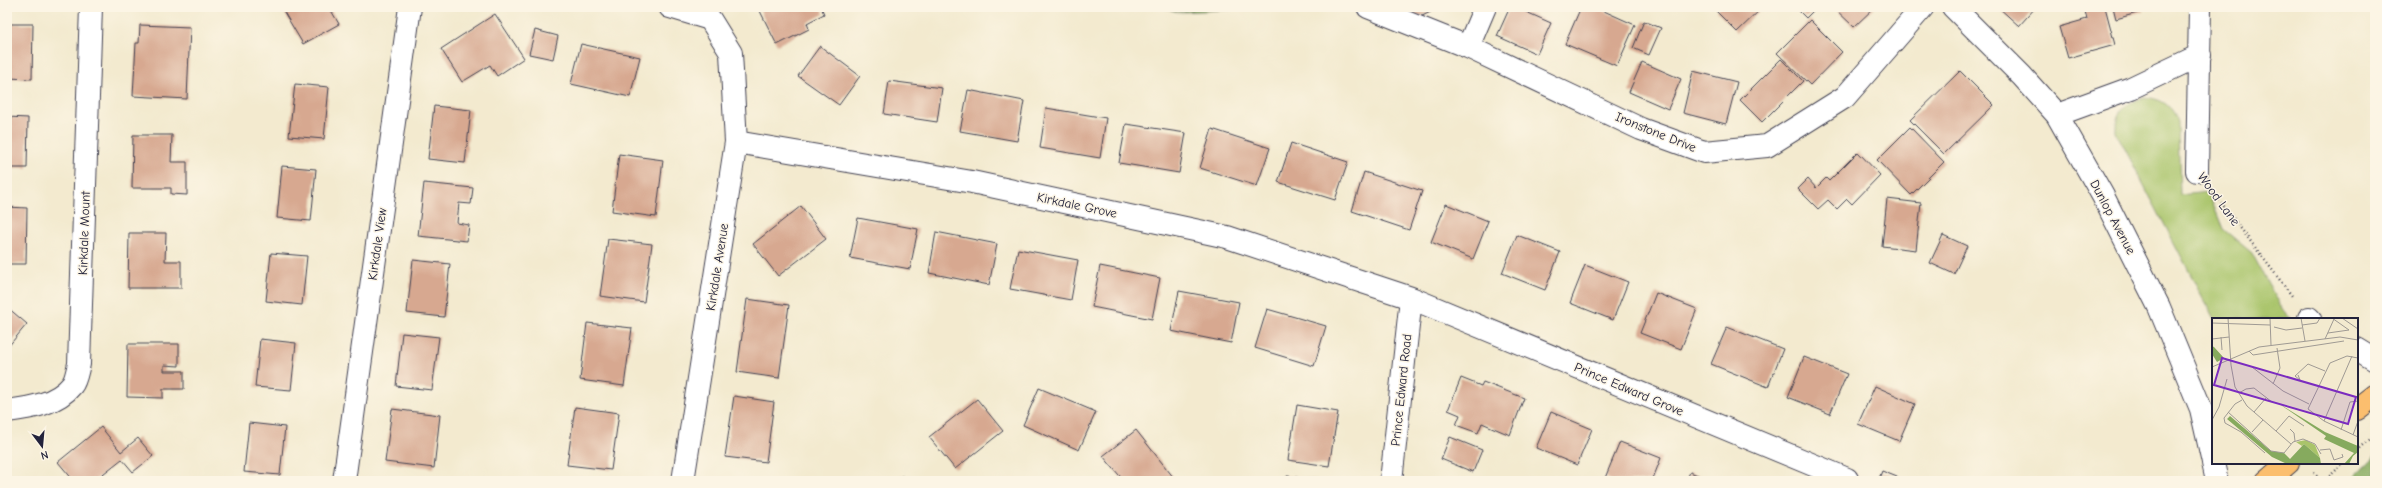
<svg xmlns="http://www.w3.org/2000/svg" width="2382" height="488" font-family="'Comic Neue',sans-serif">
<style>
.green{fill:#a9c46a;stroke:#667352}
.forest{fill:#86aa5e;stroke:#54664c}
.building{fill:#d7a890}
.lines{fill:none;stroke-linecap:round;stroke-linejoin:round}
.minor-casing{stroke:#414051;stroke-width:24}
.major-casing{stroke:#414051;stroke-width:24}
.path{stroke:#414051;stroke-width:2.5;stroke-dasharray:1 3;stroke-linecap:butt}
.minor{stroke:#fff;stroke-width:22}
.major{stroke:#fbbe6e;stroke-width:22}
.labels{text-anchor:middle;dominant-baseline:central;stroke-width:3;stroke-linejoin:round;paint-order:stroke}
.street-label{font-size:13px;fill:#22223b;stroke:#fcf5e5}
.inset-road{fill:none;stroke:#9f9a94;stroke-width:1}
.view{fill:#7b2cbf;fill-opacity:0.15;stroke:#7b2cbf;stroke-width:2}
.inset-edge{fill:none;stroke:#22223b;stroke-width:2}
</style>
<rect width="100%" height="100%" fill="#fcf5e5"/>
<filter id="ink" filterUnits="userSpaceOnUse"><feTurbulence type="fractalNoise" baseFrequency=".025" numOctaves="2"/><feDisplacementMap in="SourceGraphic" scale="8" xChannelSelector="R" yChannelSelector="G"/><feConvolveMatrix kernelMatrix="1 2 1 2 8 2 1 2 1" color-interpolation-filters="sRGB"/></filter>
<filter id="wash" filterUnits="userSpaceOnUse"><feTurbulence type="fractalNoise" baseFrequency=".012" numOctaves="4" result="noise"/><feDisplacementMap in="SourceGraphic" scale="16" xChannelSelector="R" yChannelSelector="G"/><feGaussianBlur stdDeviation="0.9" result="paint"/><feColorMatrix in="noise" values="0 0 0 0 0 0 0 0 0 0 0 0 0 0 0 0 0 1.4 0 .05"/><feComposite in="paint" operator="in"/></filter>
<g filter="url(#wash)">
<rect width="100%" height="100%" fill="#f3eacf"/>
<path class="green" d="M2144,97C2162,99 2172,105 2178,122L2180,195L2208,192L2223,229L2252,253L2279,304L2290,319H2214L2116,132C2115,110 2125,104 2144,97Z"/>
<path class="forest" d="M1159,7H1238L1244,9L1179,12Z
M2375,455V481H2349Z"/>
<g id="blocks">
<path class="building" d="M281,7H329L339,24L303,44Z
M758,7H821L824,14L807,23L809,29L777,45Z
M1398,7H1441L1420,17Z
M1510,7H1515L1551,23L1537,54L1497,36Z
M1581,7H1595L1635,25L1617,66L1565,44Z
M1720,7H1763L1737,32L1716,11Z
M1795,7H1817L1806,18Z
M1833,7H1875L1854,27Z
M1998,7H2036L2019,26Z
M2099,7H2105L2115,45L2068,58L2059,27L2087,19L2085,11Z
M2113,7H2143L2144,11L2116,19Z
M495,14L524,58L497,76L490,65L462,82L441,49Z
M1810,20L1842,52L1810,85L1777,53Z
M1644,21L1661,28L1649,55L1633,48Z
M7,24H33L32,79L7,78Z
M140,25L190,27L187,99L133,96L136,43H139Z
M535,30L558,36L553,59L529,54Z
M581,44L640,57L630,97L571,84Z
M820,46L860,76L839,105L798,76Z
M1781,59L1803,81L1762,122L1740,100Z
M1642,62L1681,79L1668,109L1629,92Z
M1693,71L1737,82L1726,124L1683,113Z
M1960,71L1994,105L1944,154L1910,120Z
M889,81L942,88L937,122L884,114Z
M295,84L329,87L324,139L289,136Z
M968,90L1024,101L1017,141L960,131Z
M434,106L471,110L465,163L428,159Z
M1046,108L1106,118L1100,158L1040,148Z
M7,117L28,118L27,168H7Z
M1126,124L1186,133L1179,173L1119,163Z
M1910,127L1944,162L1911,195L1877,160Z
M1212,129L1270,148L1257,186L1200,168Z
M133,135H172L171,162H187V195L171,194V188H132Z
M1291,143L1348,162L1335,200L1278,182Z
M1858,152L1880,175L1852,204L1847,199L1837,209L1828,200L1818,209L1798,189L1808,179L1816,188L1826,178L1829,181Z
M619,154L663,160L656,217L612,211Z
M282,166L316,169L311,221L277,218Z
M1364,172L1422,191L1409,230L1352,211Z
M424,183L473,188L471,204L459,203L457,223L469,225L467,241L418,236Z
M1887,199L1921,203L1916,250L1882,246Z
M1446,204L1488,221L1473,259L1431,242Z
M801,206L826,239L778,276L753,244Z
M7,207L27,208L26,264H7Z
M858,218L918,229L910,269L850,258Z
M936,232L997,244L989,285L929,273Z
M129,233H166L165,261H181V288H128Z
M1517,235L1560,252L1545,290L1502,273Z
M1943,235L1967,246L1954,274L1930,263Z
M608,239L652,244L644,302L600,296Z
M1018,249L1078,260L1071,300L1010,289Z
M271,253L307,256L302,305L266,301Z
M413,260L450,264L444,317L407,313Z
M1585,265L1628,282L1613,320L1570,303Z
M1100,266L1160,278L1152,319L1092,307Z
M1179,291L1239,302L1231,343L1171,331Z
M1656,293L1697,309L1681,349L1640,333Z
M747,299L789,305L779,378L737,372Z
M7,307L27,324L7,348Z
M1267,309L1326,326L1314,366L1255,348Z
M587,323L632,328L624,386L580,380Z
M1727,327L1783,349L1768,387L1711,364Z
M402,333L439,337L432,390L396,386Z
M260,339L296,343L291,390L255,387Z
M128,344H179V366L164,365V371H184V389H163V398L127,397Z
M1804,357L1847,374L1830,414L1788,397Z
M1461,378L1481,386L1483,382L1524,398L1510,435L1482,423L1478,433L1456,425L1460,415L1448,410Z
M1875,386L1915,404L1899,441L1858,424Z
M1039,388L1096,412L1079,450L1023,425Z
M734,396L774,402L766,462L725,457Z
M977,399L1003,431L955,469L929,437Z
M1297,405L1338,412L1329,466L1288,460Z
M575,407L619,413L611,470L567,465Z
M392,409L440,415L434,468L385,462Z
M1551,412L1592,429L1577,465L1536,448Z
M249,423L285,427L280,475L244,472Z
M101,427L121,452L138,438L153,456L133,472L122,459L94,481H74L58,462Z
M1136,430L1174,478L1177,481H1124L1103,456Z
M1450,437L1482,450L1473,472L1441,459Z
M1620,442L1661,458L1652,481H1613L1605,478Z
M1882,471L1907,481H1878Z
M1690,472L1713,481H1686Z
M901,476L917,480L916,481H899Z
M1287,476L1318,480V481H1286Z"/>
</g>
</g>
<g filter="url(#ink)">
<use href="#blocks" fill-opacity="0" stroke="#414051" stroke-width="1"/>
<g class="lines">
<defs>
<path id="minor" d="M670,7L710,19L731,53L736,142L683,481
M1368,7L1468,47L1641,129L1704,152L1767,146L1845,97L1923,7
M1953,7L2022,76L2057,115L2103,196L2159,307L2201,409L2213,462
M1468,47L1485,7
M2057,115L2131,88L2200,55
M736,142L972,182L1227,237L1411,298L1847,479
M2197,171L2200,7
M2309,318L2310,319
M2357,349L2375,360
M7,411C30,408 57,404 72,385C76,380 77,371 79,364L91,7
M2213,463L2217,481
M344,481L410,7
M1391,481L1411,298"/>
<path id="major" d="M2357,409L2375,395
M2267,481L2288,463"/>
</defs>
<use href="#minor" class="minor-casing"/>
<use href="#major" class="major-casing"/>
<path class="path" d="M2214,193L2292,296
M2357,451L2375,435
M2314,473L2324,481L2344,463"/>
<use href="#minor" class="minor"/>
<use href="#major" class="major"/>
</g>
</g>
<g class="labels">
<g class="street-label">
<text transform="translate(1656 132) rotate(22)">Ironstone Drive</text>
<text transform="translate(2219 199) rotate(54)">Wood Lane</text>
<text transform="translate(1077 205) rotate(12)">Kirkdale Grove</text>
<text transform="translate(2113 217) rotate(62)">Dunlop Avenue</text>
<text transform="translate(84 233) rotate(-88)">Kirkdale Mount</text>
<text transform="translate(377 244) rotate(-82)">Kirkdale View</text>
<text transform="translate(717 267) rotate(-81)">Kirkdale Avenue</text>
<text transform="translate(1629 389) rotate(23)">Prince Edward Grove</text>
<text transform="translate(1401 390) rotate(-84)">Prince Edward Road</text>
</g>
</g>
<g transform="translate(2212 318)">
<rect width="146" height="146" fill="#f3eacf"/>
<path d="M94,122L103,127L108,140L92,126L90,128L84,124Z" fill="#a9c46a"/>
<path d="M0,28L2,29L12,40L5,44L0,36ZM66,85L113,114L146,128V134L141,138L137,146H132L142,135L112,121L114,118ZM18,98L59,133L72,135L78,141L92,126L108,140L109,146H75L60,139L15,101Z" fill="#86aa5e"/>
<path class="inset-road" d="M16,0L19,47L23,69L35,88L79,126M58,0L59,27M89,0L93,23M130,0L146,11M0,5L58,7M90,7L105,5L108,0M62,9L74,12L90,10M116,15L137,12L120,0M9,19L10,32M0,21L17,19M113,21L122,1M37,33L41,37L132,23M146,40L135,38L118,45L96,91L112,103L146,119M0,49L47,29L128,19L146,22M40,49L71,73L97,86M86,57L88,62L83,58L96,46L113,53M61,66L68,50L65,30M27,75L34,71L42,70L60,84M30,82L23,86L12,100L13,105L29,114L53,135M16,94L59,133L72,135L81,124L91,121L103,126L109,136M42,94L54,80M0,102L7,89L15,61M112,103L140,38M78,111L82,115L83,123M129,112L138,84L146,83M64,113L77,98L92,108M40,114L51,102M141,117L146,103M108,132L118,131L122,142L131,139L130,136"/>
<path class="view" d="M10,40L144,79L136,106L2,67Z"/>
<rect width="146" height="146" class="inset-edge"/>
</g>
<rect width="2382" height="488" fill="none" stroke="#fcf5e5" stroke-width="24"/>
<g transform="translate(42 446) rotate(164)" stroke="#fcf5e5" stroke-width="3" paint-order="stroke">
<path d="M0-3L7 15L0 10L-7 15Z" fill="#22223b"/>
<text y="-6" font-size="11" font-weight="bold" text-anchor="middle" fill="#22223b">N</text>
</g>
</svg>
